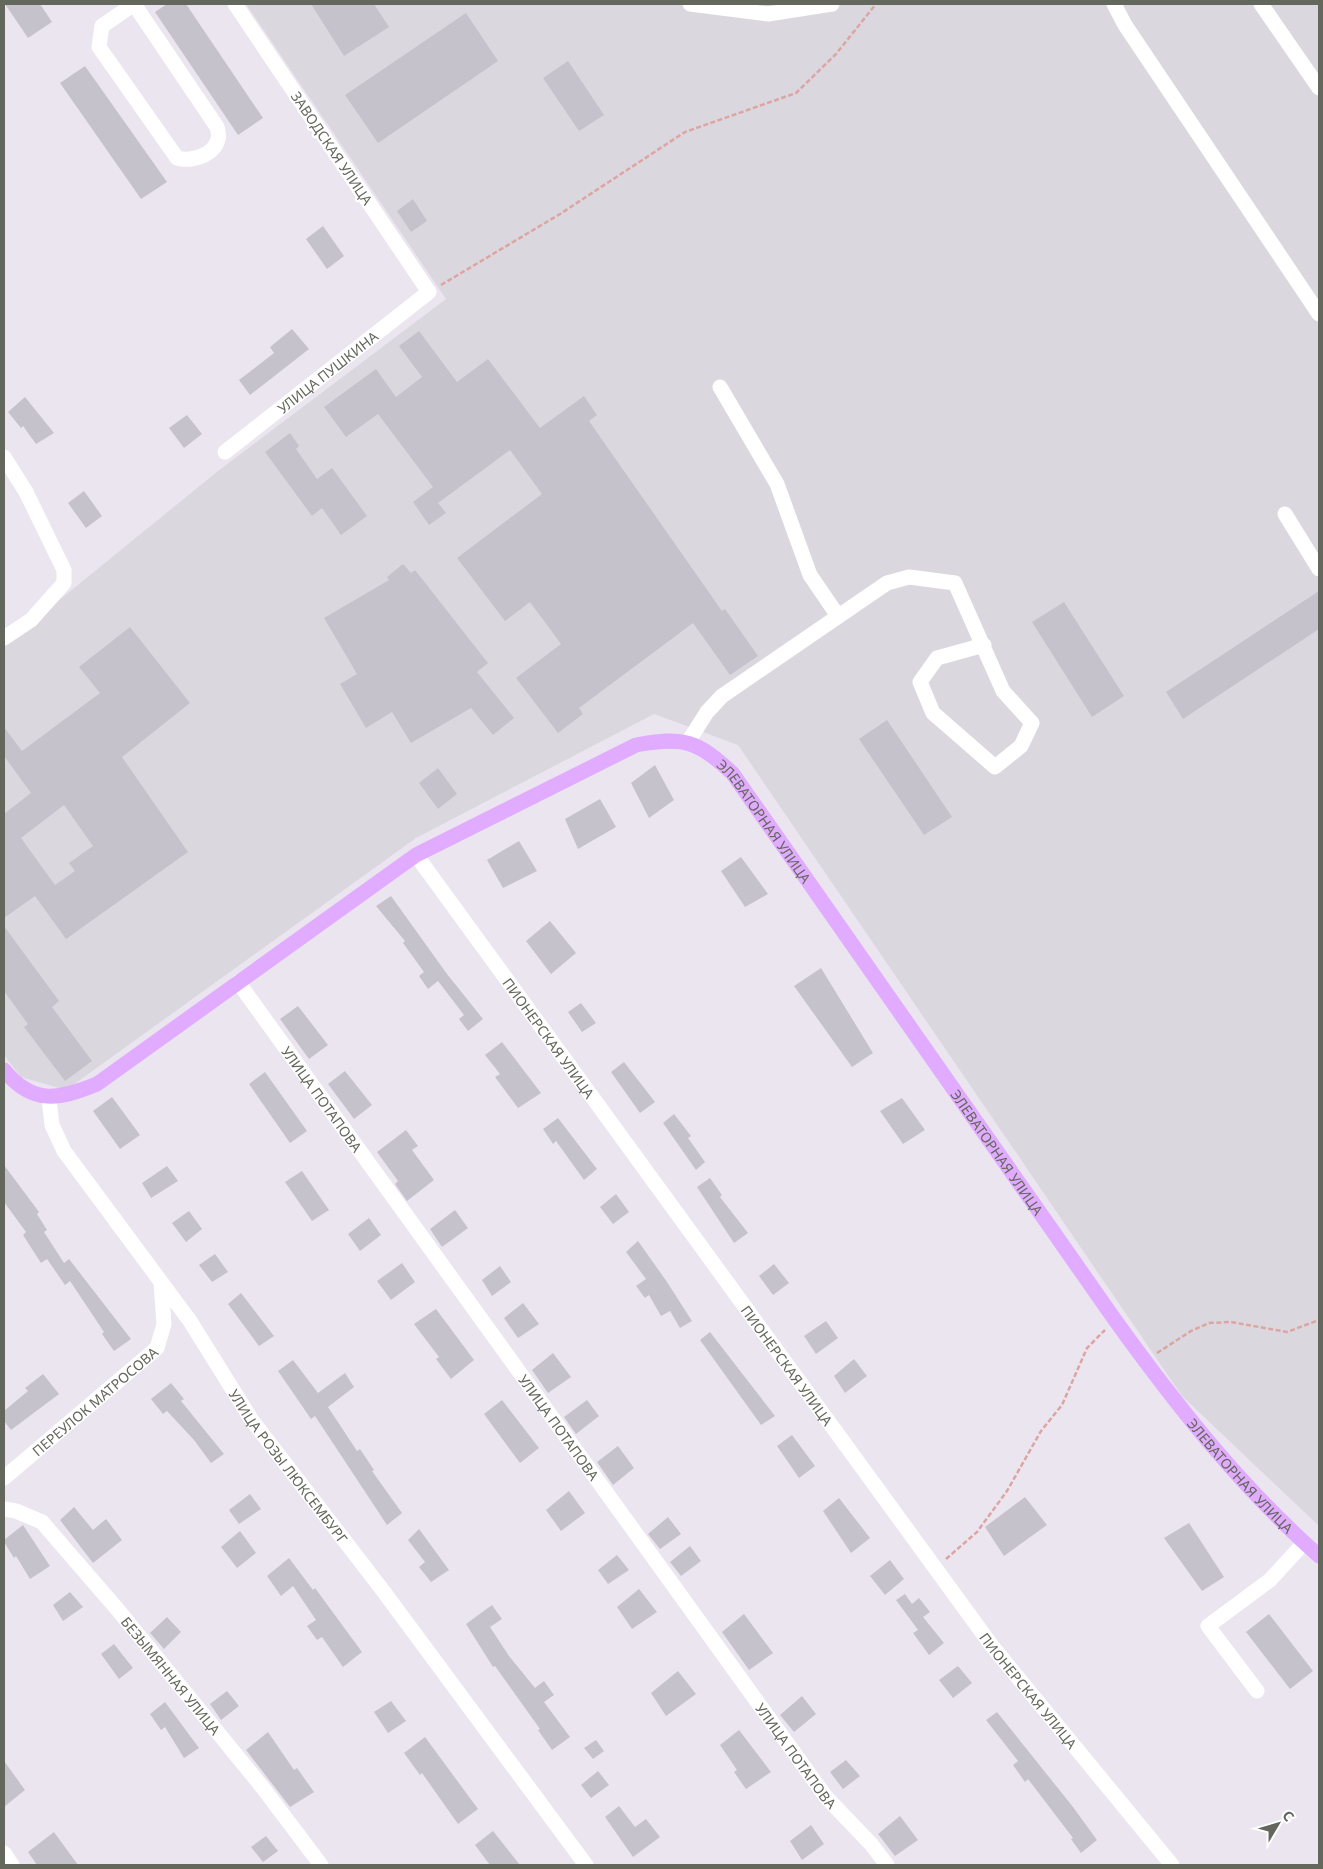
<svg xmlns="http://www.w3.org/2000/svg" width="1323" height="1869" font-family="'Noto Sans',sans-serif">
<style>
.industrial{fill:#dbd7df}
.building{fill:#c6c2cb;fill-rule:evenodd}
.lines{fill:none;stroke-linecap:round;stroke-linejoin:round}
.path{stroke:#dda5a1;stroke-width:2.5;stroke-dasharray:5 2.5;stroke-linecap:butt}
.minor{stroke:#fff;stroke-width:15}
.major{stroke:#e1abff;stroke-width:15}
.labels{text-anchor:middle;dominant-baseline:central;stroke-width:4.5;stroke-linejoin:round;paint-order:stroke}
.street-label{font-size:14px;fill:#63675c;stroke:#fff}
</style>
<rect width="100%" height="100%" fill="#ebe5f0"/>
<path class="industrial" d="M246,4H1319V1526L1182,1396L738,745L654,714L416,838L66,1090L21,1077L4,1055V645L218,471L446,299Z"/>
<path class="building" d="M5,4H40L52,22L28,38Z
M167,4H186L263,118L238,135L155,12Z
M311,4H374L389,27L344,56Z
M466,13L498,61L378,143L345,95Z
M568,61L604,115L579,131L543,78Z
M85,66L167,182L141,199L60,83Z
M413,199L427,221L411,232L397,211Z
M323,226L344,256L327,269L306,239Z
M292,329L309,349L250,395L239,380L274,353L270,347Z
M419,331L457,382L488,359L540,428L584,396L597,415L589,421L722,611L725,609L758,656L730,675L693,623L579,708L583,714L558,733L516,678L561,644L530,602L505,621L457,558L542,494L510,450L438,503L446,513L429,525L413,502L433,487L378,414L346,437L324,407L376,369L396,397L422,377L399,346Z
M25,397L54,433L36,444L23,426L21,428L8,412Z
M187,415L202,434L184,448L169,428Z
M290,433L299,446L296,449L317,479L332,468L367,516L341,535L322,508L312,516L265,452Z
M84,491L102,516L86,528L68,503Z
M403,564L411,573L415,570L488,663L477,672L514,718L493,735L471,708L411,743L392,712L366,728L340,684L357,674L324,618L389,580L387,577Z
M1319,591V629L1183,719L1166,692Z
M1064,602L1124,696L1092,717L1032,622Z
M130,627L190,703L122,757L188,852L66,939L35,896L4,918V814L31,793L4,756V727L22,751L100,693L79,667ZM64,805L93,846L69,863L75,871L55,885L21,838Z
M887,720L952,817L924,835L859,739Z
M655,765L674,800L649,818L631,783Z
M438,768L457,794L438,809L419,783Z
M600,799L616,827L578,849L565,819Z
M519,841L537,871L503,888L487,860Z
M741,857L768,894L745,907L721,871Z
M391,896L447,974L483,1019L468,1031L459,1019L464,1015L438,981L428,989L419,976L424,972L403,943L405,941L376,906Z
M550,921L576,953L551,974L526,941Z
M4,926L59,1001L52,1007L92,1061L65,1081L24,1027L28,1024L4,991Z
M821,968L873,1053L852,1067L794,986Z
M581,1003L596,1023L582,1032L568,1012Z
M298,1006L328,1045L309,1059L280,1019Z
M502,1042L541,1093L518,1108L495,1077L500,1074L485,1055Z
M624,1062L655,1102L640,1113L611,1072Z
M345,1071L372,1105L354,1119L328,1084Z
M265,1072L307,1131L290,1143L249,1084Z
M112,1097L140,1135L120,1149L93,1111Z
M902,1098L925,1130L903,1144L880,1111Z
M674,1114L691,1136L688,1138L705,1162L696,1170L663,1123Z
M558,1118L597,1169L584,1180L556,1141L553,1144L543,1129Z
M406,1130L418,1146L412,1150L434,1180L407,1201L395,1184L398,1181L377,1152Z
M4,1165L39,1212L37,1214L47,1230L44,1232L64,1263L69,1259L131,1339L114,1351L102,1334L104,1332L70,1281L65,1285L47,1259L41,1263L23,1235L26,1232L4,1202Z
M167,1166L178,1181L151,1198L142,1183Z
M302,1171L329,1210L312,1221L285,1182Z
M710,1178L722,1195L720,1197L748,1233L734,1243L697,1187Z
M616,1194L629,1212L613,1224L600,1207Z
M455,1210L468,1228L442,1247L430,1229Z
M189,1211L202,1229L186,1242L172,1223Z
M369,1218L381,1235L360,1251L348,1234Z
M638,1241L667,1282L692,1321L680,1328L670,1311L661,1316L649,1295L645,1298L636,1286L646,1279L626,1252Z
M215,1254L228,1272L212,1282L199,1265Z
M402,1263L415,1282L391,1300L377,1281Z
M774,1264L789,1283L773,1295L759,1276Z
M500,1266L511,1282L492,1296L482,1280Z
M241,1293L274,1336L259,1346L228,1304Z
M523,1303L539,1324L518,1338L504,1318Z
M436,1309L474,1360L451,1379L436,1359L439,1357L414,1324Z
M826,1321L838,1338L816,1354L804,1336Z
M710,1332L775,1416L761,1425L700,1340Z
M553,1353L571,1377L548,1393L532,1370Z
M854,1359L867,1376L845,1393L834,1376Z
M293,1360L318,1393L345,1373L354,1387L328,1407L357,1451L360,1449L374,1470L372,1471L402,1513L387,1525L315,1416L311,1419L278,1371Z
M43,1374L59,1394L11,1430L4,1421V1411L28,1391L25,1388Z
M171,1383L184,1399L181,1401L224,1454L211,1463L194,1440L167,1411L163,1414L151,1399Z
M502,1400L539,1448L520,1463L484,1414Z
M587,1400L599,1416L576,1434L564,1417Z
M792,1435L815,1466L799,1478L777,1446Z
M618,1446L634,1468L613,1485L597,1462Z
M569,1491L585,1513L561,1531L546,1510Z
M250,1494L261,1509L239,1524L229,1510Z
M1025,1497L1047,1525L1004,1556L985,1527Z
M839,1498L870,1538L851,1553L823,1511Z
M74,1507L93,1530L106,1519L122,1540L93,1563L60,1520Z
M668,1517L681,1534L660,1549L648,1534Z
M1189,1523L1224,1577L1202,1591L1164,1538Z
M23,1525L50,1566L30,1579L16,1556L14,1558L4,1542V1540Z
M419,1529L449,1570L431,1582L419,1567L425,1562L408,1540Z
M240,1531L256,1553L237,1568L221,1547Z
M690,1546L701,1561L681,1576L670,1562Z
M617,1555L629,1570L608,1584L598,1570Z
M289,1558L313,1590L315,1588L362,1652L343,1667L322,1637L317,1640L307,1626L316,1620L293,1586L281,1596L267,1576Z
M890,1560L904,1579L885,1595L870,1576Z
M639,1589L657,1612L632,1629L617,1607Z
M70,1592L83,1607L63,1621L53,1605Z
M905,1594L912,1604L919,1598L930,1612L923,1617L944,1643L929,1655L913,1633L918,1630L896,1600Z
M492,1605L502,1619L490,1627L509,1656L535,1688L544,1681L554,1695L544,1702L570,1737L552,1750L538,1730L540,1729L495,1666L493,1667L466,1624Z
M744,1614L773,1653L749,1670L722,1632Z
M1269,1614L1313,1671L1290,1689L1246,1632Z
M167,1617L181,1632L164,1649L150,1633Z
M114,1644L133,1668L119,1679L101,1654Z
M958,1666L972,1683L953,1698L939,1680Z
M678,1671L696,1694L666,1716L651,1693Z
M227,1691L239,1706L221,1720L210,1704Z
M802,1696L816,1714L794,1732L780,1715Z
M391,1701L406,1721L388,1733L374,1712Z
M165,1702L199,1748L184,1758L165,1727L161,1730L150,1714Z
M997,1712L1073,1807L1097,1840L1081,1853L1071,1839L1073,1838L1028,1779L1025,1782L1013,1765L1018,1761L986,1720Z
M739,1730L771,1772L746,1789L734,1772L737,1770L720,1745Z
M268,1732L294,1770L297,1768L314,1792L290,1807L246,1750Z
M425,1737L478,1809L458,1824L422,1773L420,1775L404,1753Z
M596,1740L604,1751L593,1759L584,1748Z
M846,1760L860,1776L843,1789L830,1772Z
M4,1761L25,1790L4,1807Z
M598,1771L609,1785L591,1798L581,1785Z
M619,1806L635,1827L646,1819L660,1837L633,1857L605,1817Z
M900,1816L918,1840L895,1856L878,1834Z
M811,1825L824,1844L802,1860L790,1841Z
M493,1831L520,1865H490L475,1845Z
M54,1832L78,1865H37L28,1852Z
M266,1836L278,1851L263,1862L251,1847Z"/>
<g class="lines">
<path class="path" d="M441,285L560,214L685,132L796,93L836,54L876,4
M1157,1353L1191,1331L1209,1323L1231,1322L1287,1332L1319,1320
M946,1559L977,1532L1007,1491L1041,1431L1062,1405L1087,1348L1105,1330"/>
<g class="minor">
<path d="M134,4L102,26L99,47L177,158C190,162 214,156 218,139C219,136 218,130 217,127L134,4"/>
<path d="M690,4L768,14L832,4"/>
<path d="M1114,4L1125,25L1319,314"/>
<path d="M1261,4L1319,88"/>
<path d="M720,387L777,484L810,575L838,616"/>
<path id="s1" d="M225,452L429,292L235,4"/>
<path d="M4,457L26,492L64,570V583L31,620L4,638"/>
<path d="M1285,514L1319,569"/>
<path d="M688,742L707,712L722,696L887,583L909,577L955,583L1003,691L1032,723L1021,746L995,767L933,713L920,682L937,658L984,645"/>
<path id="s2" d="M416,855L992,1646L1172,1865"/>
<path id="s3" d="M238,982L826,1797L871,1844L887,1865"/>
<path id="s4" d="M49,1099L52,1125L64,1151L190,1321L251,1419L384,1592L586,1865"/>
<path id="s5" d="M4,1478L157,1348L164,1324L161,1283"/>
<path id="s6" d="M4,1509L16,1511L42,1522L118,1610L263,1788L321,1865"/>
<path d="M1257,1691L1208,1626L1270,1580L1304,1543"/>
<path d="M4,1853L12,1865"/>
</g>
<path class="major" id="s7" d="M4,1070C33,1106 60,1099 97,1084L416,855L636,745C683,736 699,741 733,774L1115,1320C1177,1406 1240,1486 1319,1556"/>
</g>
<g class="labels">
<g class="street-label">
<text transform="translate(332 148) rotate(56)">ЗАВОДСКАЯ УЛИЦА</text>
<text stroke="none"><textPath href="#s1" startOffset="130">УЛИЦА ПУШКИНА</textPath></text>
<text stroke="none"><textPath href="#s7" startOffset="906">ЭЛЕВАТОРНАЯ УЛИЦА</textPath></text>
<text stroke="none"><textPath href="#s2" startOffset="226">ПИОНЕРСКАЯ УЛИЦА</textPath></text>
<text stroke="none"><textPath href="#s3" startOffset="144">УЛИЦА ПОТАПОВА</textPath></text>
<text stroke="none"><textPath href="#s7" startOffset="1311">ЭЛЕВАТОРНАЯ УЛИЦА</textPath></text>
<text stroke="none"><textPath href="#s2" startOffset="631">ПИОНЕРСКАЯ УЛИЦА</textPath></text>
<text stroke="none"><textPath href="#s5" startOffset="119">ПЕРЕУЛОК МАТРОСОВА</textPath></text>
<text stroke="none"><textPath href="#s3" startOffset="549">УЛИЦА ПОТАПОВА</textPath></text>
<text stroke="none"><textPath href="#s4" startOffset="442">УЛИЦА РОЗЫ ЛЮКСЕМБУРГ</textPath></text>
<text stroke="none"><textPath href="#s7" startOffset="1716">ЭЛЕВАТОРНАЯ УЛИЦА</textPath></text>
<text stroke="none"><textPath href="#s6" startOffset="241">БЕЗЫМЯННАЯ УЛИЦА</textPath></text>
<text stroke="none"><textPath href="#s2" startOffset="1036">ПИОНЕРСКАЯ УЛИЦА</textPath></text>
<text stroke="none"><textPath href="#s3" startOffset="954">УЛИЦА ПОТАПОВА</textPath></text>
</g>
</g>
<rect width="1323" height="1869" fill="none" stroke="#63675c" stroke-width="10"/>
<g transform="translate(1278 1824) rotate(52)" stroke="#ffffff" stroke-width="4" paint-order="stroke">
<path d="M0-4L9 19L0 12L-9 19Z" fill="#63675c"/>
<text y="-8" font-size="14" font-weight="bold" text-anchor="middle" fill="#63675c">С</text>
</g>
</svg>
